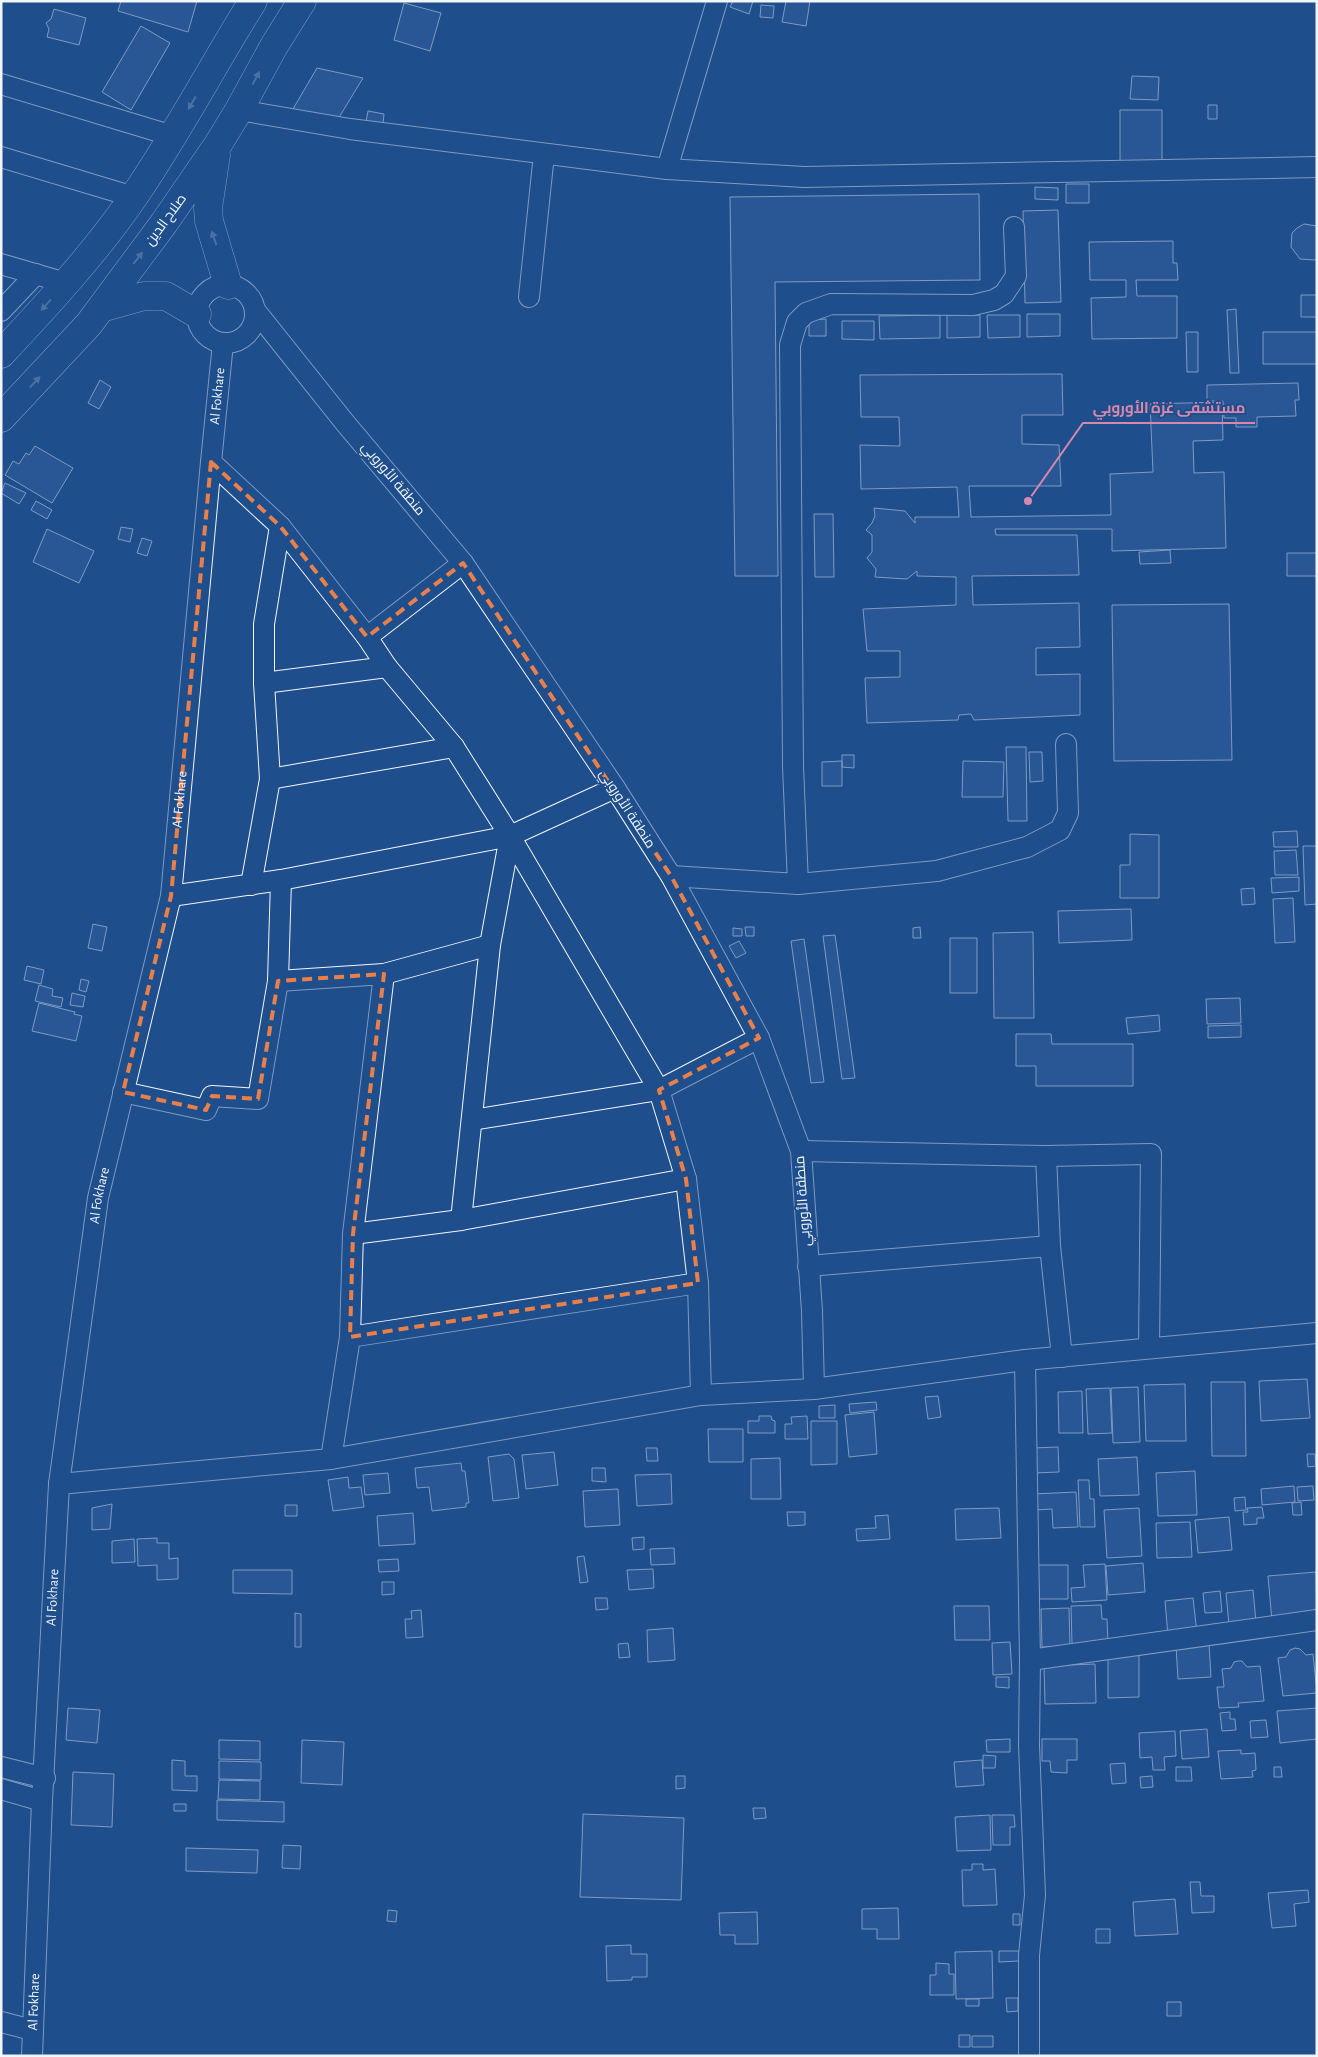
<svg xmlns="http://www.w3.org/2000/svg" width="1318" height="2057" font-family="'Alegreya Sans',Cairo,sans-serif">
<style>
.building{fill:#3563a3;stroke:#f2f6ff}
.lines{fill:none;stroke-linecap:round;stroke-linejoin:round}
.minor-casing{stroke:#f2f6ff;stroke-width:22}
.highway-casing{stroke:#f2f6ff;stroke-width:29}
.minor{stroke:#1f4e8c;stroke-width:20}
.highway{stroke:#1f4e8c;stroke-width:28}
.oneway{fill:#7e9ac0}
.marked{fill:none;stroke:#ea8049;stroke-width:4;stroke-dasharray:10 6;stroke-linejoin:round}
.labels{text-anchor:middle;dominant-baseline:central;stroke-width:4;stroke-linejoin:round;paint-order:stroke}
.street-label{font-size:14px;fill:#f2f6ff;stroke:#1f4e8c}
.leader{fill:none;stroke:#da87ad;stroke-width:2}
.callout-dot{fill:#da87ad;stroke:#1f4e8c;stroke-width:2}
.callout-label{font-size:15px;text-anchor:middle;font-weight:bold;fill:#da87ad;stroke:#1f4e8c;stroke-width:4;stroke-linejoin:round;paint-order:stroke}
</style>
<rect width="100%" height="100%" fill="#1f4e8c"/>
<path class="building" d="M121,1H197L188,32L118,11Z
M733,1H753L749,14L730,7Z
M786,1H810L806,26L782,22Z
M404,3L441,13L430,51L394,40Z
M761,5L774,6L773,18L760,17Z
M54,9L86,18L79,45L47,37L49,29L46,23L51,19Z
M141,26L170,43L131,110L102,92Z
M317,68L363,78L335,124L293,109Z
M1132,76L1159,77L1158,100L1130,99Z
M1208,105H1217V119H1208Z
M1120,110H1162V161H1120Z
M368,111L384,114L383,124L366,122Z
M1066,184H1089V203H1066Z
M1035,187L1058,188V200L1035,199Z
M979,194L980,280L775,282L778,576H735L730,197Z
M1058,210L1061,302L1025,303L1023,211Z
M1304,224L1317,226V259L1314,260L1300,259L1291,247L1292,233L1297,228Z
M1173,241V263H1177L1178,280H1136L1137,296H1177V338L1092,339L1091,298L1126,297V280H1090L1089,242Z
M1301,295H1317V317H1301Z
M1236,309L1239,373H1230L1227,310Z
M1027,314H1060V336L1027,337Z
M940,315V338L880,339L879,316Z
M947,315H980V337L947,338Z
M987,315H1020V337L988,338Z
M826,319V336H809V320Z
M842,321H874V340L842,339Z
M1186,332H1198V372H1187Z
M1263,332H1317V364H1263Z
M1062,374L1063,415H1022V444L1059,445L1061,486H969L971,517L1111,515L1110,474L1153,472L1150,404L1222,402L1223,440L1193,441L1194,473L1224,472L1226,548L1112,551V529H995L996,535H1077L1079,575L972,576L973,605L1079,603L1080,647L1036,648V675L1080,674V715L974,720L971,714L959,715L958,720L867,723L865,678L900,677V651H867L863,609L956,605V577L917,576V571L907,579L875,577L876,569L867,558L872,552V535L866,530L872,523L875,516L874,508L905,511L915,523V517H959L957,487L861,489L860,445L900,446L899,417H861L860,375Z
M100,380L111,387L99,409L88,403Z
M1298,383L1299,400H1295L1296,416L1257,417V427H1236V418H1224L1223,401H1207V385Z
M35,446L73,468L52,503L5,475L13,461L19,464L26,453L29,455Z
M5,483L26,493L19,504L1,493Z
M36,501L52,510L47,519L31,510Z
M814,514H833L834,577H815Z
M121,527L133,529L130,542L118,539Z
M47,529L94,551L79,583L33,562Z
M142,538L152,541L147,556L137,553Z
M1170,550L1171,563L1140,564L1139,552Z
M1287,553H1317V576H1287Z
M1229,604L1232,760L1114,761L1112,605Z
M1006,747H1026L1027,821H1008Z
M1029,752H1042L1043,781L1030,782Z
M842,755H854V768L842,767Z
M842,761V786H822V762Z
M963,761L1004,762L1003,797H962Z
M1297,831L1298,847H1274L1273,832Z
M1130,834L1159,835V898H1120V865H1130Z
M1303,846H1317V904L1305,905Z
M1296,850L1298,875H1275L1274,851Z
M1299,877V891L1272,893L1271,878Z
M1254,888L1255,904L1242,905L1241,889Z
M1293,898L1295,942L1275,943L1273,899Z
M1131,909L1132,940L1059,943L1058,911Z
M93,924L107,927L102,951L88,948Z
M745,927H754V936H746Z
M920,927L921,938H913V928Z
M733,928L742,929V936H733Z
M1033,932L1034,1018H994L993,933Z
M835,935L855,1078L842,1079L823,936Z
M950,938H977V993H950Z
M804,939L824,1082L811,1083L791,941Z
M739,941L746,953L736,958L729,946Z
M27,966L44,970L41,984L24,980Z
M81,979L89,981L86,992L79,990Z
M39,985L53,989L52,996L63,998L61,1007L35,1001Z
M72,993L85,996L83,1007L70,1005Z
M1240,998L1241,1023L1207,1024L1206,999Z
M39,1003L75,1012L74,1014L82,1016L76,1041L32,1031Z
M1159,1015L1160,1031L1128,1034L1126,1018Z
M1241,1025V1037L1208,1038V1026Z
M1016,1034H1051L1052,1044H1133V1086H1036V1066H1016Z
M1307,1379L1310,1418L1261,1421L1259,1381Z
M1211,1382H1245L1246,1456H1212Z
M1185,1384L1186,1441H1146L1144,1385Z
M1138,1387L1140,1442L1113,1443L1111,1388Z
M1110,1388L1112,1433L1088,1434L1086,1389Z
M1082,1391L1083,1433H1059L1058,1392Z
M938,1396L941,1417L928,1419L925,1397Z
M876,1402L877,1410L850,1413L849,1404Z
M835,1405V1418H819V1406Z
M874,1412L877,1454L849,1457L845,1415Z
M759,1416H771L772,1420L775,1421V1433H748V1421H759Z
M807,1416L808,1439H785V1424H792L791,1417Z
M811,1421H837V1464L811,1465Z
M708,1429H743V1462H709Z
M1058,1447L1059,1472L1033,1473L1032,1448Z
M646,1448H657L658,1461H647Z
M554,1452L558,1485L526,1489L522,1455Z
M509,1454L514,1459L519,1498L493,1501L488,1457Z
M1307,1454H1315L1316,1466L1308,1467Z
M1137,1457L1139,1495L1100,1496L1098,1459Z
M780,1458L781,1499H751V1459Z
M461,1463L462,1471H465L469,1503H466V1507L432,1511L429,1487L417,1488L415,1468Z
M592,1468H605L606,1482L592,1481Z
M1195,1471L1197,1515L1158,1516L1156,1473Z
M388,1473L390,1493L365,1495L363,1475Z
M671,1474L672,1504L637,1506L635,1475Z
M348,1477L349,1488L361,1487L364,1507L333,1511L328,1480Z
M1078,1480H1089L1090,1499H1094L1095,1527H1080Z
M1294,1486L1295,1502L1262,1505L1261,1489Z
M1313,1486L1314,1500L1298,1501L1297,1487Z
M618,1489L620,1525L585,1527L583,1491Z
M1076,1492L1078,1527L1053,1528L1052,1509L1034,1510L1033,1494Z
M1245,1497L1246,1510L1235,1511L1234,1498Z
M1301,1502L1302,1515H1293L1292,1503Z
M112,1504L110,1529L92,1530V1508Z
M285,1505H297V1516H285Z
M1262,1507L1264,1518H1257V1524L1244,1525L1243,1512H1248L1247,1508Z
M999,1508L1001,1538L956,1540L955,1509Z
M1139,1508L1142,1556L1107,1558L1104,1510Z
M787,1512H805V1525L788,1526Z
M413,1513L415,1544L379,1546L377,1516Z
M888,1515L890,1539L857,1541L856,1529L876,1528L875,1516Z
M1229,1517L1232,1550L1198,1553L1195,1520Z
M1190,1522L1192,1557L1157,1558L1156,1523Z
M644,1537V1549L633,1550L632,1538Z
M157,1538V1543H169V1559L178,1558V1579L157,1580V1565L138,1566L137,1539Z
M134,1539L135,1562L112,1563V1541Z
M674,1548L675,1564L651,1565L650,1549Z
M584,1556L588,1582L580,1583L577,1557Z
M398,1559L399,1571L379,1572L378,1560Z
M1143,1563L1145,1592L1108,1595L1106,1566Z
M1105,1564L1107,1600L1072,1602L1071,1588L1085,1587L1083,1565Z
M1038,1565H1068V1599H1039Z
M653,1569L654,1588L629,1590L627,1570Z
M233,1570H292V1594L233,1593Z
M1316,1572L1317,1617L1272,1621L1268,1576Z
M382,1582H394V1594L382,1595Z
M1253,1590L1256,1622L1229,1625L1226,1593Z
M1220,1591L1222,1612L1205,1613L1203,1593Z
M595,1598H607L608,1609L596,1610Z
M1193,1598L1197,1633L1168,1636L1165,1601Z
M1101,1605L1102,1619H1107L1108,1644H1072L1071,1606Z
M954,1606H989L990,1640H955Z
M1069,1608L1070,1646L1042,1647L1041,1609Z
M421,1610L423,1637L406,1638L405,1619H412L411,1611Z
M295,1613L301,1614V1647H295Z
M673,1628L675,1660L648,1662L647,1630Z
M1010,1642L1012,1674L993,1675L992,1643Z
M628,1643L630,1657L619,1658L618,1644Z
M1209,1644L1211,1677L1178,1679L1176,1646Z
M1295,1648L1300,1649L1306,1655L1313,1654L1317,1693L1283,1696L1278,1658L1286,1657L1290,1650Z
M1108,1655H1139V1697L1108,1698Z
M1238,1661H1242L1247,1667L1260,1666L1264,1701L1238,1703L1239,1707L1219,1708L1217,1687H1224L1222,1669L1231,1668L1234,1662Z
M1095,1664L1096,1703L1045,1704L1044,1666Z
M996,1677H1009V1688L996,1687Z
M68,1708L100,1710L97,1743L66,1740Z
M1317,1708V1739L1280,1743L1277,1711Z
M1230,1712V1719H1235L1236,1730L1222,1731L1220,1713Z
M1266,1720L1268,1737L1251,1738L1250,1721Z
M1207,1729L1209,1757L1182,1759L1180,1731Z
M1175,1731L1176,1756L1164,1757L1165,1770H1153L1152,1757L1140,1758L1139,1733Z
M1010,1739V1752H987L986,1740Z
M1042,1739H1077V1760H1067V1773L1051,1772L1050,1761H1042Z
M219,1740L260,1741V1760L219,1759Z
M302,1740L344,1742L342,1785L301,1783Z
M1241,1750V1754L1255,1753L1256,1770L1252,1771L1253,1777L1221,1779L1218,1751Z
M983,1755L996,1756L995,1768H983Z
M172,1760L185,1761V1776H197V1791L172,1790Z
M982,1760L984,1785L956,1787L954,1762Z
M219,1761L261,1762V1780L219,1779Z
M1125,1763L1126,1783L1112,1784L1110,1764Z
M1176,1767H1191L1192,1781H1176Z
M1274,1767H1281L1282,1777H1274Z
M73,1772L114,1774L112,1827L71,1825Z
M676,1776H685V1788L676,1789Z
M1152,1776L1153,1787L1141,1788L1140,1777Z
M219,1780L260,1781V1800L218,1799Z
M217,1800L284,1802V1822L217,1820Z
M174,1804H186V1811H174Z
M753,1808H765L766,1818L754,1819Z
M583,1814L684,1818L681,1900L580,1897Z
M990,1815L991,1850L957,1851L955,1817Z
M992,1815H1014L1015,1827H1010V1845H993Z
M283,1845L301,1846L300,1869L282,1868Z
M186,1848L258,1850L257,1873L186,1871Z
M972,1864H983V1870L995,1869L997,1905L963,1906L962,1870H972Z
M1190,1882H1200L1201,1896H1214V1912L1192,1913Z
M1308,1890L1309,1902L1294,1904L1296,1926L1272,1928L1268,1893Z
M1175,1899L1178,1934L1135,1936L1133,1902Z
M898,1908L899,1939H877V1929H862V1909Z
M388,1910L397,1911L396,1922L387,1921Z
M757,1912L758,1944H735V1935H720L719,1913Z
M1013,1914H1020V1925H1013Z
M1096,1929H1110V1943H1096Z
M631,1945V1954H647V1977H632V1980L607,1981L606,1946Z
M992,1951L993,1998L956,1999L955,1952Z
M999,1951H1019V1961L999,1962Z
M936,1963L949,1964V1974H954V1995H930V1975H936Z
M1006,1998H1018V2011L1007,2012Z
M966,1999H979V2006H966Z
M1167,2002H1181V2016H1167Z
M959,2035H970V2047H959Z
M972,2036H993V2047H972Z"/>
<g class="lines">
<defs>
<g id="minor">
<path d="M1,84L173,136"/>
<path d="M239,110L350,129L667,169L804,177L1317,167"/>
<path d="M1,157L134,197"/>
<path d="M667,169L717,1"/>
<path d="M1,264L66,283"/>
<circle cx="226" cy="314" r="29"/>
<path d="M529,297L544,154"/>
<path d="M255,310L346,424L463,563L615,788L671,876L759,1038L801,1151L812,1311L814,1389"/>
<path d="M1,311L36,274"/>
<path d="M211,462L280,526L367,637L387,667L454,747L510,836L659,1090L686,1179L698,1283L701,1395"/>
<path d="M367,637L463,563"/>
<path d="M264,683L387,667"/>
<path d="M270,779L454,747"/>
<path d="M671,876L798,884L793,766L790,345L797,322L806,313L831,304L973,305L994,300L1004,294L1016,276L1014,227"/>
<path d="M798,884L937,871L1027,847L1060,830L1068,813L1066,744"/>
<path d="M251,885L270,779L264,683V624L280,526"/>
<path d="M171,896L281,880L510,836"/>
<path d="M384,974L490,945"/>
<path d="M278,981L384,974L353,1234L350,1337L331,1459"/>
<path d="M123,1092L206,1110L212,1096L258,1099L278,981L281,880"/>
<path d="M472,1120L659,1090L759,1038"/>
<path d="M801,1151L1046,1156L1151,1154L1149,1348"/>
<path d="M1046,1156L1050,1246L1062,1357"/>
<path d="M461,1220L490,945L510,836L615,788"/>
<path d="M353,1234L461,1220L686,1179"/>
<path d="M808,1266L1050,1246"/>
<path d="M350,1337L698,1283"/>
<path d="M1025,1360L1030,1660L1029,1745L1035,1895L1029,1955V2056"/>
<path d="M59,1484L331,1459L701,1395L814,1389L1025,1360L1317,1333"/>
<path d="M1030,1660L1317,1620"/>
<path d="M1,1767L45,1778"/>
<path d="M1,1789L42,1801"/>
<path d="M1,2022L32,2030"/>
<path id="s1" d="M32,2056L42,1801L59,1484L98,1198L171,896L211,462L223,343"/>
</g>
<path id="highway" d="M216,155L208,208L209,221L228,285
M101,308L144,296H166L197,314
M1,354C48,304 96,252 135,195C178,132 213,65 253,1
M1,418L89,324L164,223L217,146L239,110L274,46L302,1"/>
</defs>
<use href="#minor" class="minor-casing"/>
<use href="#highway" class="highway-casing"/>
<use href="#minor" class="minor"/>
<use href="#highway" class="highway"/>
</g>
<defs><path id="oneway-solid" d="M-6-.8H1V-3.2L6.5 0L1 3.2V.8H-6Z" transform="scale(1.25)"/></defs>
<g class="oneway">
<use href="#oneway-solid" transform="translate(256 78) rotate(-62)"/>
<use href="#oneway-solid" transform="translate(192 103) rotate(120)"/>
<use href="#oneway-solid" transform="translate(214 238) rotate(-109)"/>
<use href="#oneway-solid" transform="translate(138 258) rotate(-53)"/>
<use href="#oneway-solid" transform="translate(46 305) rotate(132)"/>
<use href="#oneway-solid" transform="translate(35 382) rotate(-47)"/>
</g>
<path d="M0 0H1318V2057H0ZM211,462L280,526L367,637L463,563L671,876L759,1038L659,1090L686,1179L698,1283L350,1337L353,1234L384,974L278,981L258,1099L212,1096L206,1110L123,1092L171,896Z" fill="#1f4e8c" fill-opacity=".55" fill-rule="evenodd"/>
<path class="marked" d="M211,462L280,526L367,637L463,563L671,876L759,1038L659,1090L686,1179L698,1283L350,1337L353,1234L384,974L278,981L258,1099L212,1096L206,1110L123,1092L171,896Z"/>
<g class="labels">
<g class="street-label">
<text transform="translate(166 220) rotate(-54)">صلاح الدين</text>
<text stroke="none"><textPath href="#s1" startOffset="1674">Al Fokhare</textPath></text>
<text transform="translate(393 479) rotate(50)">منطقة الأوروبي</text>
<text stroke="none"><textPath href="#s1" startOffset="1269">Al Fokhare</textPath></text>
<text transform="translate(627 809) rotate(57)">منطقة الأوروبي</text>
<text stroke="none"><textPath href="#s1" startOffset="864">Al Fokhare</textPath></text>
<text transform="translate(803 1201) rotate(-94)">منطقة الأوروبي</text>
<text stroke="none"><textPath href="#s1" startOffset="459">Al Fokhare</textPath></text>
<text stroke="none"><textPath href="#s1" startOffset="54">Al Fokhare</textPath></text>
</g>
</g>
<path class="leader" d="M1028 501L1083 423H1255"/>
<circle class="callout-dot" cx="1028" cy="501" r="5"/>
<g class="callout-label">
<text x="1169" y="413">مستشفى غزة الأوروبي</text>
</g>
<rect width="1318" height="2057" fill="none" stroke="#f2f6ff" stroke-width="5"/>
</svg>
